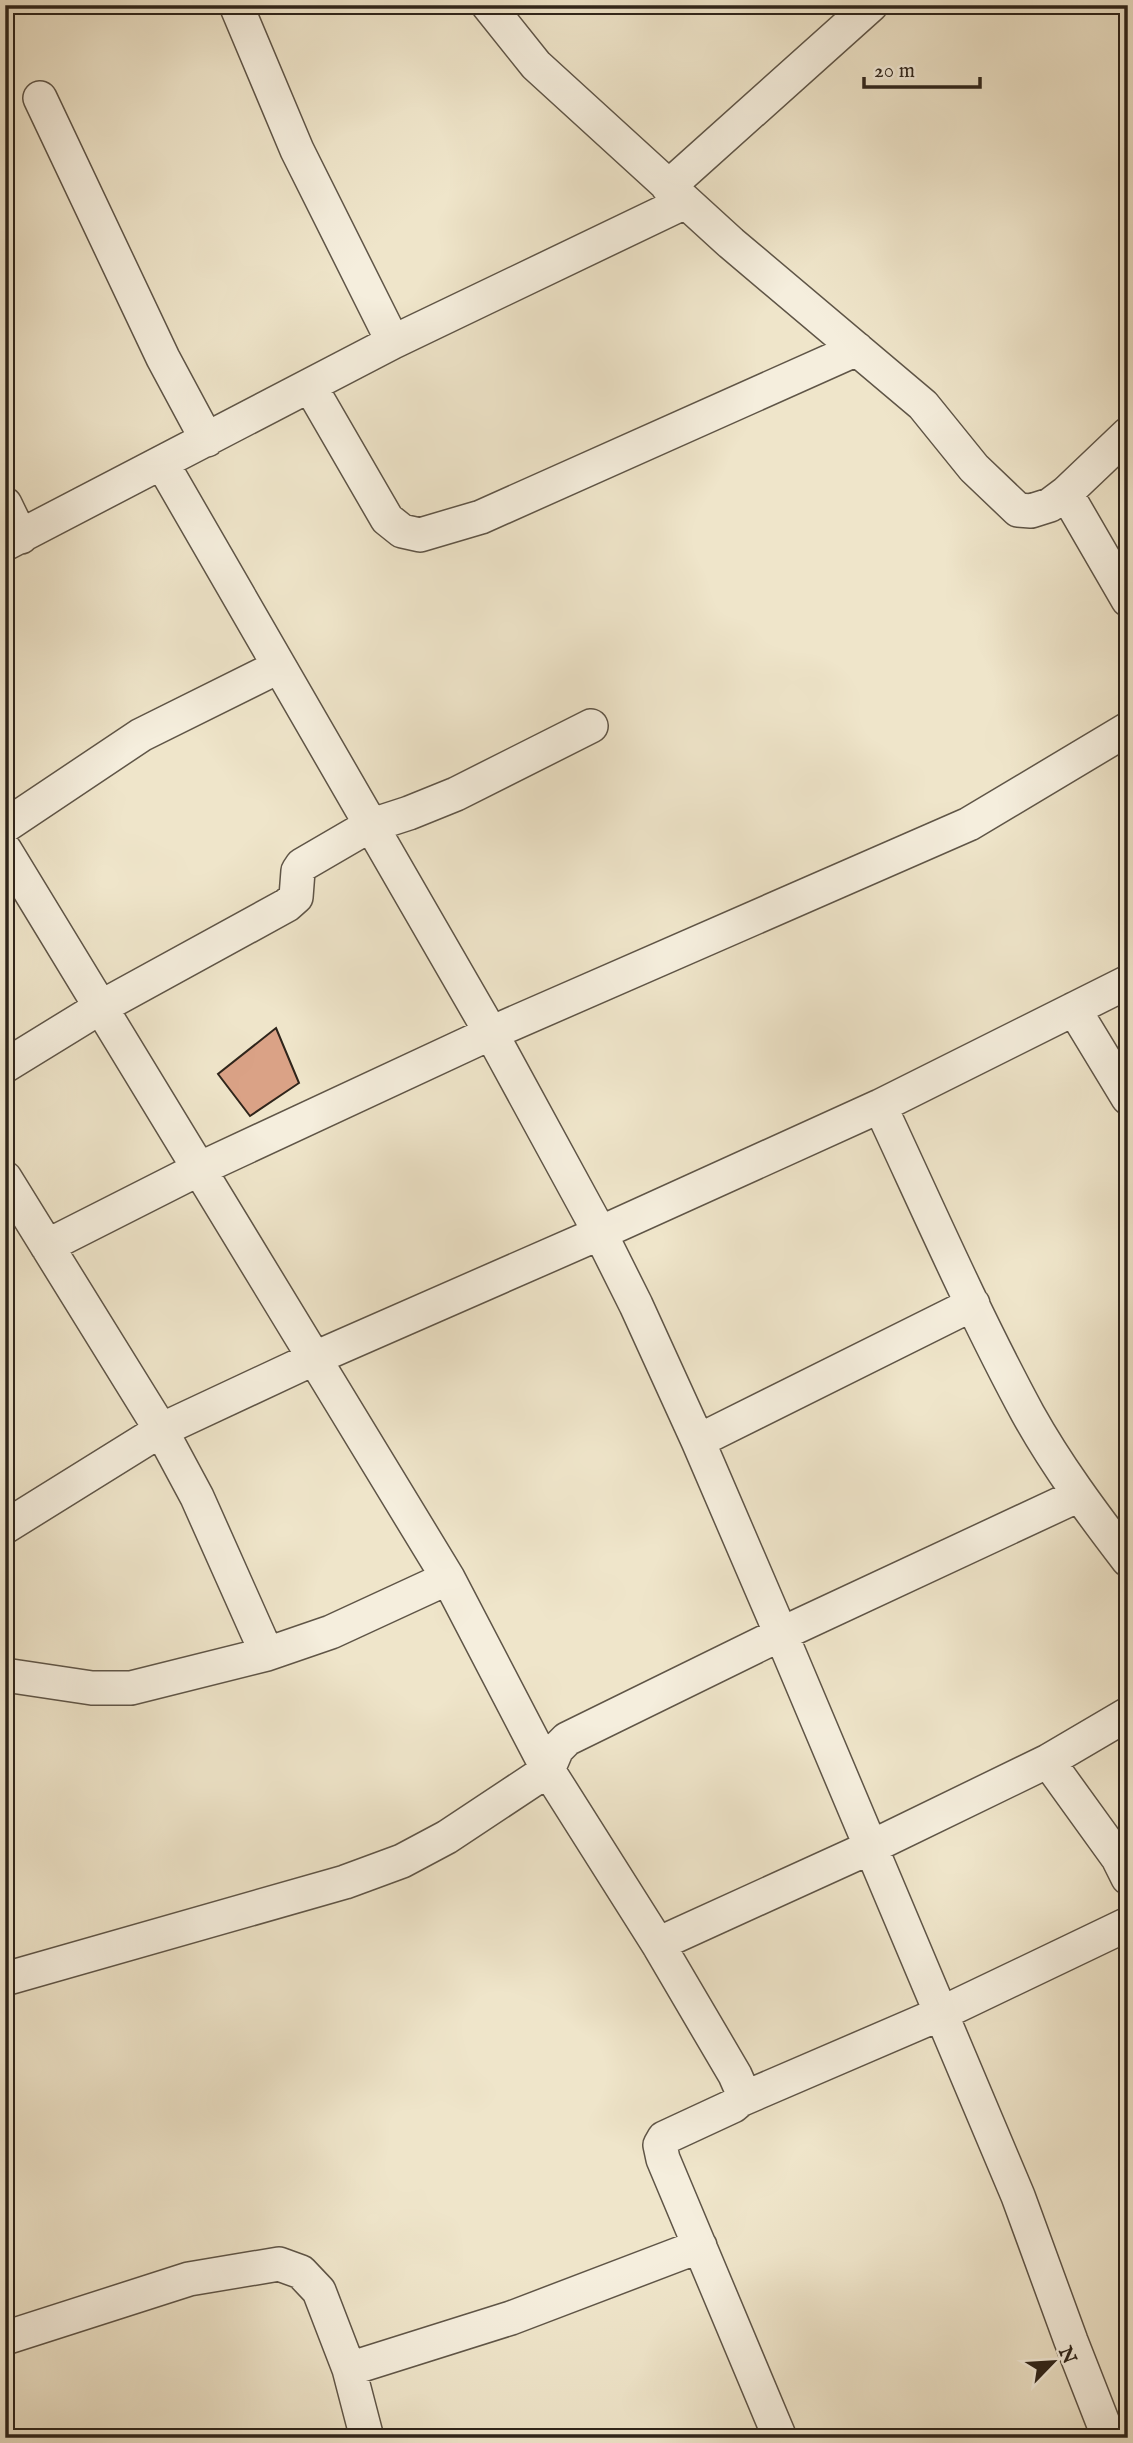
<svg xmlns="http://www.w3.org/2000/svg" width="1133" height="2443" font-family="'IM FELL English',serif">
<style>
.building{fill:#daa286;stroke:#2f251b;stroke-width:2}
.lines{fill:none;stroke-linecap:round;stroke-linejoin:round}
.street-casing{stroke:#5f5547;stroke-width:36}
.street{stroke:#f5eedd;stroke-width:33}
</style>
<rect width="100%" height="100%" fill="#efe5ca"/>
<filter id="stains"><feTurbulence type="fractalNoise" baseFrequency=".00286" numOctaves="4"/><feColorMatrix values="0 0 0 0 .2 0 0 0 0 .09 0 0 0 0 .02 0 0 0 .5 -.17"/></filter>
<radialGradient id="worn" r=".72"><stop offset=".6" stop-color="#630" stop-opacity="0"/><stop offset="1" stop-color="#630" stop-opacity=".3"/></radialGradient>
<path class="building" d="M276,1028L299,1083L250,1116L218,1074Z"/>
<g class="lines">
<defs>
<path id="street" d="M236,5L297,150L393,342
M488,5L536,65L731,243L923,405L974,468L1018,510L1031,511L1050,505L1066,493L1128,434
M40,98L163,358L207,440
M668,187L871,5
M310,386L387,519L402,531L420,535L481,517L857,349
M162,463L491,1033L600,1233L636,1305L698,1441L781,1634L1018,2196L1071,2341L1109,2438
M1066,493L1128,600
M5,504L21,537
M5,544L393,342L685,202
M5,826L141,735L278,667
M5,850L448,1578L548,1770L658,1944L735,2075L742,2091L740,2100
M1074,1009L1128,1098
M5,1066L101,1007L287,905L296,897L298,871L302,865L369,826L409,813L456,794L591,726
M880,1106C928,1209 974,1314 1028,1414C1057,1466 1092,1513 1128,1560
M5,1178L161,1430L197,1497L267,1654
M47,1246L199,1169L491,1033L969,824L1128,729
M698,1441L973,1304
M5,1527L161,1430L315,1358L600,1233L880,1106L1128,982
M5,1675L92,1688H131L267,1654L331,1632L448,1578
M1048,1761L1118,1858L1128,1878
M658,1944L871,1847L1048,1761L1128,1714
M5,1979L345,1882L402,1861L447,1837L548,1770L557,1749L567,1739L781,1634L1079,1495
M5,2338L189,2279L279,2264L301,2272L319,2291L349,2369L367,2438
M349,2369L511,2318L700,2246
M780,2438L663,2159L660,2145L664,2138L733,2106L740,2100L942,2013L1128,1924"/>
</defs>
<use href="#street" class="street-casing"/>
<use href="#street" class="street"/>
</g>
<rect width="1133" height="2443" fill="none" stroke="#efe5ca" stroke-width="28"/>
<rect x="7" y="7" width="1119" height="2429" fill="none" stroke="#2f251b" stroke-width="3.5"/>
<rect x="14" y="14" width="1105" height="2415" fill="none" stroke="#2f251b" stroke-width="2"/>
<g transform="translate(1053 2362) rotate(65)" stroke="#f5eedd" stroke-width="5" paint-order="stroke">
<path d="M0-5L12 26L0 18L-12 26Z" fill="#2f251b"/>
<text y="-10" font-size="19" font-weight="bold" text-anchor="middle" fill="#2f251b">N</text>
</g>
<path d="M864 77v10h116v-10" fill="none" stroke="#2f251b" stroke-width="3.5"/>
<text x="874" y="77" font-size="21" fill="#2f251b" stroke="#f5eedd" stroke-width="5" paint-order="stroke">20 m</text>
<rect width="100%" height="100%" filter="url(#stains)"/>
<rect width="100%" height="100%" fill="url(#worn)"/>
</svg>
